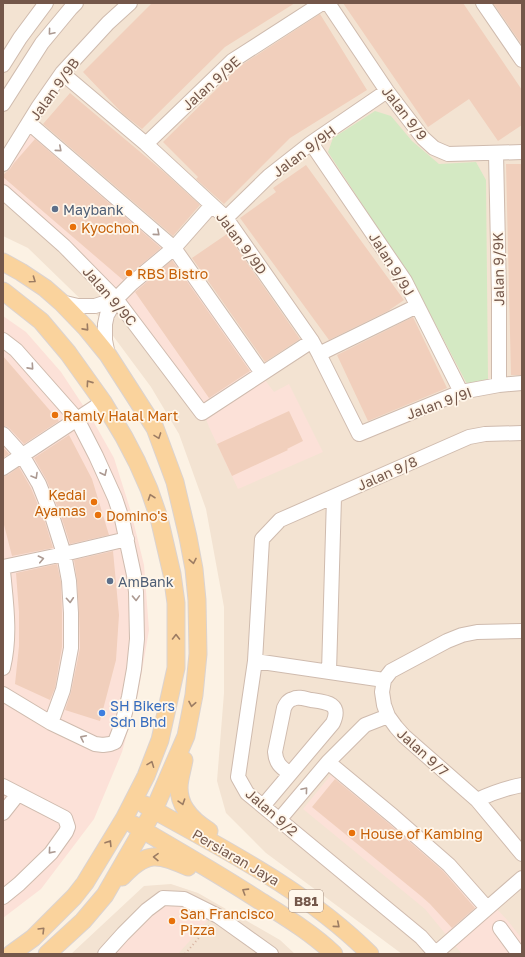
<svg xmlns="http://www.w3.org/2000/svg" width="525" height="957" font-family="'Golos Text',sans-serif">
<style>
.residential{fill:#f3e3d2}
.commercial{fill:#fce1d8}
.green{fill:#d4e9c3}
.building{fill:#f1cfbc}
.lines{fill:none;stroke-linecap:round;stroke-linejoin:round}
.minor-casing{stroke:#cfbbae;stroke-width:16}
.major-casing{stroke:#dbd3d0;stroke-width:19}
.path{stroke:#d6b29f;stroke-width:2;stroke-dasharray:1 3;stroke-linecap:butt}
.minor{stroke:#fff;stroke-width:14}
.major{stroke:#fad39d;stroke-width:17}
.oneway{stroke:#ac9a92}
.oneway2{stroke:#9c7c63}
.service-dot{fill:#5c6f8a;stroke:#fff6ea;stroke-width:1.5}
.food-dot{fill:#e8710a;stroke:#fff6ea;stroke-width:1.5}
.shop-dot{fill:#3f7fe0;stroke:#fff6ea;stroke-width:1.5}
.labels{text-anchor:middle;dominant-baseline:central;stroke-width:3.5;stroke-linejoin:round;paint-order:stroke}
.shield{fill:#fff6ea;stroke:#9e877a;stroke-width:1}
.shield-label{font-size:13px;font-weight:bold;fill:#74574a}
.street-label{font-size:14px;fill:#74574a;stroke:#fff6ea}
.service-label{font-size:14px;fill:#4e5e75;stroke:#fff6ea;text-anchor:start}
.food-label{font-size:14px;fill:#c56008;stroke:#fff6ea;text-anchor:start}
.shop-label{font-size:14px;fill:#366cbe;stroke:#fff6ea;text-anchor:start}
</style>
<rect width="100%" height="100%" fill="#fcf2e4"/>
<path class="residential" d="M3,3H522V954H402L266,853L226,813L217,781L224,693V607L206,509L179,434L151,387L99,317L28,248L3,236Z
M171,884L198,893L280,940L295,954H71L144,886Z"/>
<path class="commercial" d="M31,128L174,252L259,372L274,392L289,384L323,452L238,489L209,427L202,408L109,286L3,187V178Z
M3,316L26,332L61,372L92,419L114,458L131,512L144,565L149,630L138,694L122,752L94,819L41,889L3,918Z
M339,765L449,857L508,921L522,939V954H462L425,909L303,809Z
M182,903L210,918L178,954H112L163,904Z"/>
<path class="green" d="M375,111L391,116L412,141L439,164L476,162L486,180L488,379L467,384L415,285L328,152L333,138Z"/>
<path class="building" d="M152,3H295L225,47L142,129L123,114L83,72Z
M343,3H463L522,90V125L498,141L469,99L428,127Z
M493,3H522V45Z
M320,14L367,90L290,138L224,204L196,179L198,177L163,142L240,66Z
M70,93L164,172L200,205L173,236L43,124Z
M35,139L161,248L123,280L3,177V175L10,169L14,163Z
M506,164H522V375H511Z
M306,165L404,300L388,311L329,340L240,218L276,192L273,188Z
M227,234L300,339L265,362L192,258Z
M172,260L250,371L209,398L135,292Z
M413,317L447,388L368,421L337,355Z
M3,356L59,421L24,444L9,428L6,426H3Z
M289,411L303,441L287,449L288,450L232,476L217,444Z
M69,435L92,479L109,535L70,544L61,516L47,481L34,458Z
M3,447L9,454L3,458Z
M19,467L31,488L45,522L53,548L12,556L3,521V476L8,475Z
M113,551L119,615L116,660L100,721L65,710L71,692L80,648L79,613L77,580L74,560Z
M57,564L61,582L62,613V647L55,688L50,700L15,684L19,646V612L16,573Z
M335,779L387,822L443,871L475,908L452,928L430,904L421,896L312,807Z"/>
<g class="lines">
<defs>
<path id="minor" d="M328,3L387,91L423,138L434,148L448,154L522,152
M483,3L522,60
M3,65L20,38L46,3
M62,73L146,144L226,218L312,341L319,354L359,434L461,392L499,385L522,383
M3,104L42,43L71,8L76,3
M29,123L174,248L262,373
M311,143L405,281L461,392
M146,144L232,61L322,3
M496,153L499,295V385
M3,164L39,106L62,73L108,23L130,3
M3,192L64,246L116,299L202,413L312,341
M226,218L269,176L311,143L387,91
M61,302L78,306H95L116,299
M3,340L16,350L77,419L96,456L115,498L122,519L134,575L136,592L137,639L134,669L129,697L122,724L115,742L110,744L103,745L95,744L51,723L3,694
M319,354L417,306
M108,355L105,340V324L107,315L116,299L132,283L174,248L212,205
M3,434L22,455L39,484L53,519L64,554L69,581L71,613V648L63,690L51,723
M3,468L103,402
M3,567L64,554L127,539
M3,571C6,603 11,635 3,668
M522,631L477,632L462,635L447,641L391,671L384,680L382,692L384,705L388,716L396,727L404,736L477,800L522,854
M255,661L384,680
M329,672L334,497
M328,762L393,816L449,865L487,908
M3,786L65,818L68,827L66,832L51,853L19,884L3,897
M477,800C492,793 506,788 522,785
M263,806L333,723C342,703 326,702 311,700C306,699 298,696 293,699C288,700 286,704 284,708L275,752C276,764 281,767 290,774
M3,813L18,794
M279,820L328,762L365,725L388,716
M500,928L519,954
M436,953L522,878
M105,954L123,934L147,910L163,898L184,899L218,916L271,954
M436,954L421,937L247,793L238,777L255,661L262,539L280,520L469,437L485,434L522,433"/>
<path id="major" d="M3,262L21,272L45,288L61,302L86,328L108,355L155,428L175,482L188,537L194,569L197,600L198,654L194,695L186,736L154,810L105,895L83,921L47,954
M3,291L41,321L68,353L103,402L124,437L137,462L149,489L159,518L172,574L176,603V668L160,740L146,776L124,819L85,883L74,897L33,938L11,954
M184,760C183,766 181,773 180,779C175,803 190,819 209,831
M145,805C223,849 306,890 370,954
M134,825C175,849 217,873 257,899C284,916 311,932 334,954
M122,877C146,851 158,853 188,867"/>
</defs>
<use href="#minor" class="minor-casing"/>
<use href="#major" class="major-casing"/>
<path class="path" d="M185,954L209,926"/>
<use href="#minor" class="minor"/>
<use href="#major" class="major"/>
</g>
<defs><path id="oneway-chevron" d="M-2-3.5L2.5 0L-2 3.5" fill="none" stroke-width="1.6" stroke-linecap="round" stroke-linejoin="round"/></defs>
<g class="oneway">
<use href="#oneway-chevron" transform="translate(51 32) rotate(130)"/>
<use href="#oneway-chevron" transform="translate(59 149) rotate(41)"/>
<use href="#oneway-chevron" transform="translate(157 233) rotate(41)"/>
<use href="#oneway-chevron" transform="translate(31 367) rotate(48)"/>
<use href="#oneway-chevron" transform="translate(104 473) rotate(65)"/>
<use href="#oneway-chevron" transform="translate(35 476) rotate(60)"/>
<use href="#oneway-chevron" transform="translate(41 559) rotate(-12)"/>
<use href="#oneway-chevron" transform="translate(136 598) rotate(88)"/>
<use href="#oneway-chevron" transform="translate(70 600) rotate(86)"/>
<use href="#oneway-chevron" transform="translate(83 738) rotate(-154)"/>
<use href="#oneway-chevron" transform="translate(305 790) rotate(-50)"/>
<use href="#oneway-chevron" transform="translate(51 851) rotate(131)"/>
</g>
<g class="oneway2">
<use href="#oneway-chevron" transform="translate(33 280) rotate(35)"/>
<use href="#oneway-chevron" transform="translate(86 328) rotate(48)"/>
<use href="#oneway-chevron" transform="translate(89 383) rotate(-125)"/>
<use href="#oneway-chevron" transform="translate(158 436) rotate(70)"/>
<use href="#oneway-chevron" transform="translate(151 497) rotate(-109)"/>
<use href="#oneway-chevron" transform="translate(193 561) rotate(79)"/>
<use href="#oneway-chevron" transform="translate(176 637) rotate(-90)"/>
<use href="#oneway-chevron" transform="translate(192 704) rotate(101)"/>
<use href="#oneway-chevron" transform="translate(151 764) rotate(-69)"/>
<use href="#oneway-chevron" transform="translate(182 802) rotate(72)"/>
<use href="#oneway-chevron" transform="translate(109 843) rotate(-58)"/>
<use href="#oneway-chevron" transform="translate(156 857) rotate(-179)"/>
<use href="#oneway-chevron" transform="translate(245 891) rotate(-148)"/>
<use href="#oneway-chevron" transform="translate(337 925) rotate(40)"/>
<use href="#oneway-chevron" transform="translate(42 930) rotate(-45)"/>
</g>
<g class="service-dot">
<circle cx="55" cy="209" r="4"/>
<circle cx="110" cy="581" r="4"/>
</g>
<g class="food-dot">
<circle cx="73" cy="227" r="4"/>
<circle cx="129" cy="273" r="4"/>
<circle cx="55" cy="415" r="4"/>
<circle cx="94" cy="502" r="4"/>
<circle cx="98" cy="515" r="4"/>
<circle cx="352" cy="833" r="4"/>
<circle cx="172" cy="921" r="4"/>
</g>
<circle class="shop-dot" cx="102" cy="713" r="4"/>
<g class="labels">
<rect class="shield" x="289" y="890" width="34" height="22" rx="3"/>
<g class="shield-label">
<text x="306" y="901">B81</text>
</g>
<g class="street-label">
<text transform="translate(211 83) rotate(-42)">Jalan 9/9E</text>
<text transform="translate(54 89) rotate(-54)">Jalan 9/9B</text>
<text transform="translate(405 113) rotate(52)">Jalan 9/9</text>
<text transform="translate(304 151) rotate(-37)">Jalan 9/9H</text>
<text transform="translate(242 243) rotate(53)">Jalan 9/9D</text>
<text transform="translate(392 264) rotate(58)">Jalan 9/9J</text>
<text transform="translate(498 269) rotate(-91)">Jalan 9/9K</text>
<text transform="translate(110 296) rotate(49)">Jalan 9/9C</text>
<text transform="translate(439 403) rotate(-20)">Jalan 9/9I</text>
<text transform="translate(387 473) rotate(-24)">Jalan 9/8</text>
<text transform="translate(423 752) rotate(42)">Jalan 9/7</text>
<text transform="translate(272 812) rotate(41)">Jalan 9/2</text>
<text transform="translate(236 857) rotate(30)">Persiaran Jaya</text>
</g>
<g class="service-label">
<text x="63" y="209">Maybank</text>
<text x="118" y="581">AmBank</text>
</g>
<g class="food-label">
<text x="81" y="227">Kyochon</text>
<text x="137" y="273">RBS Bistro</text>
<text x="63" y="415">Ramly Halal Mart</text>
<text x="86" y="494" text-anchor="end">Kedai<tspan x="86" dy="16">Ayamas</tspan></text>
<text x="106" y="515">Domino's</text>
<text x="360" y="833">House of Kambing</text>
<text x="180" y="913">San Francisco<tspan x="180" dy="16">Pizza</tspan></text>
</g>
<g class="shop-label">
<text x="110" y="705">SH Bikers<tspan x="110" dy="16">Sdn Bhd</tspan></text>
</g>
</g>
<rect width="525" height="957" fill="none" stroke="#74574a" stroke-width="8"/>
</svg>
